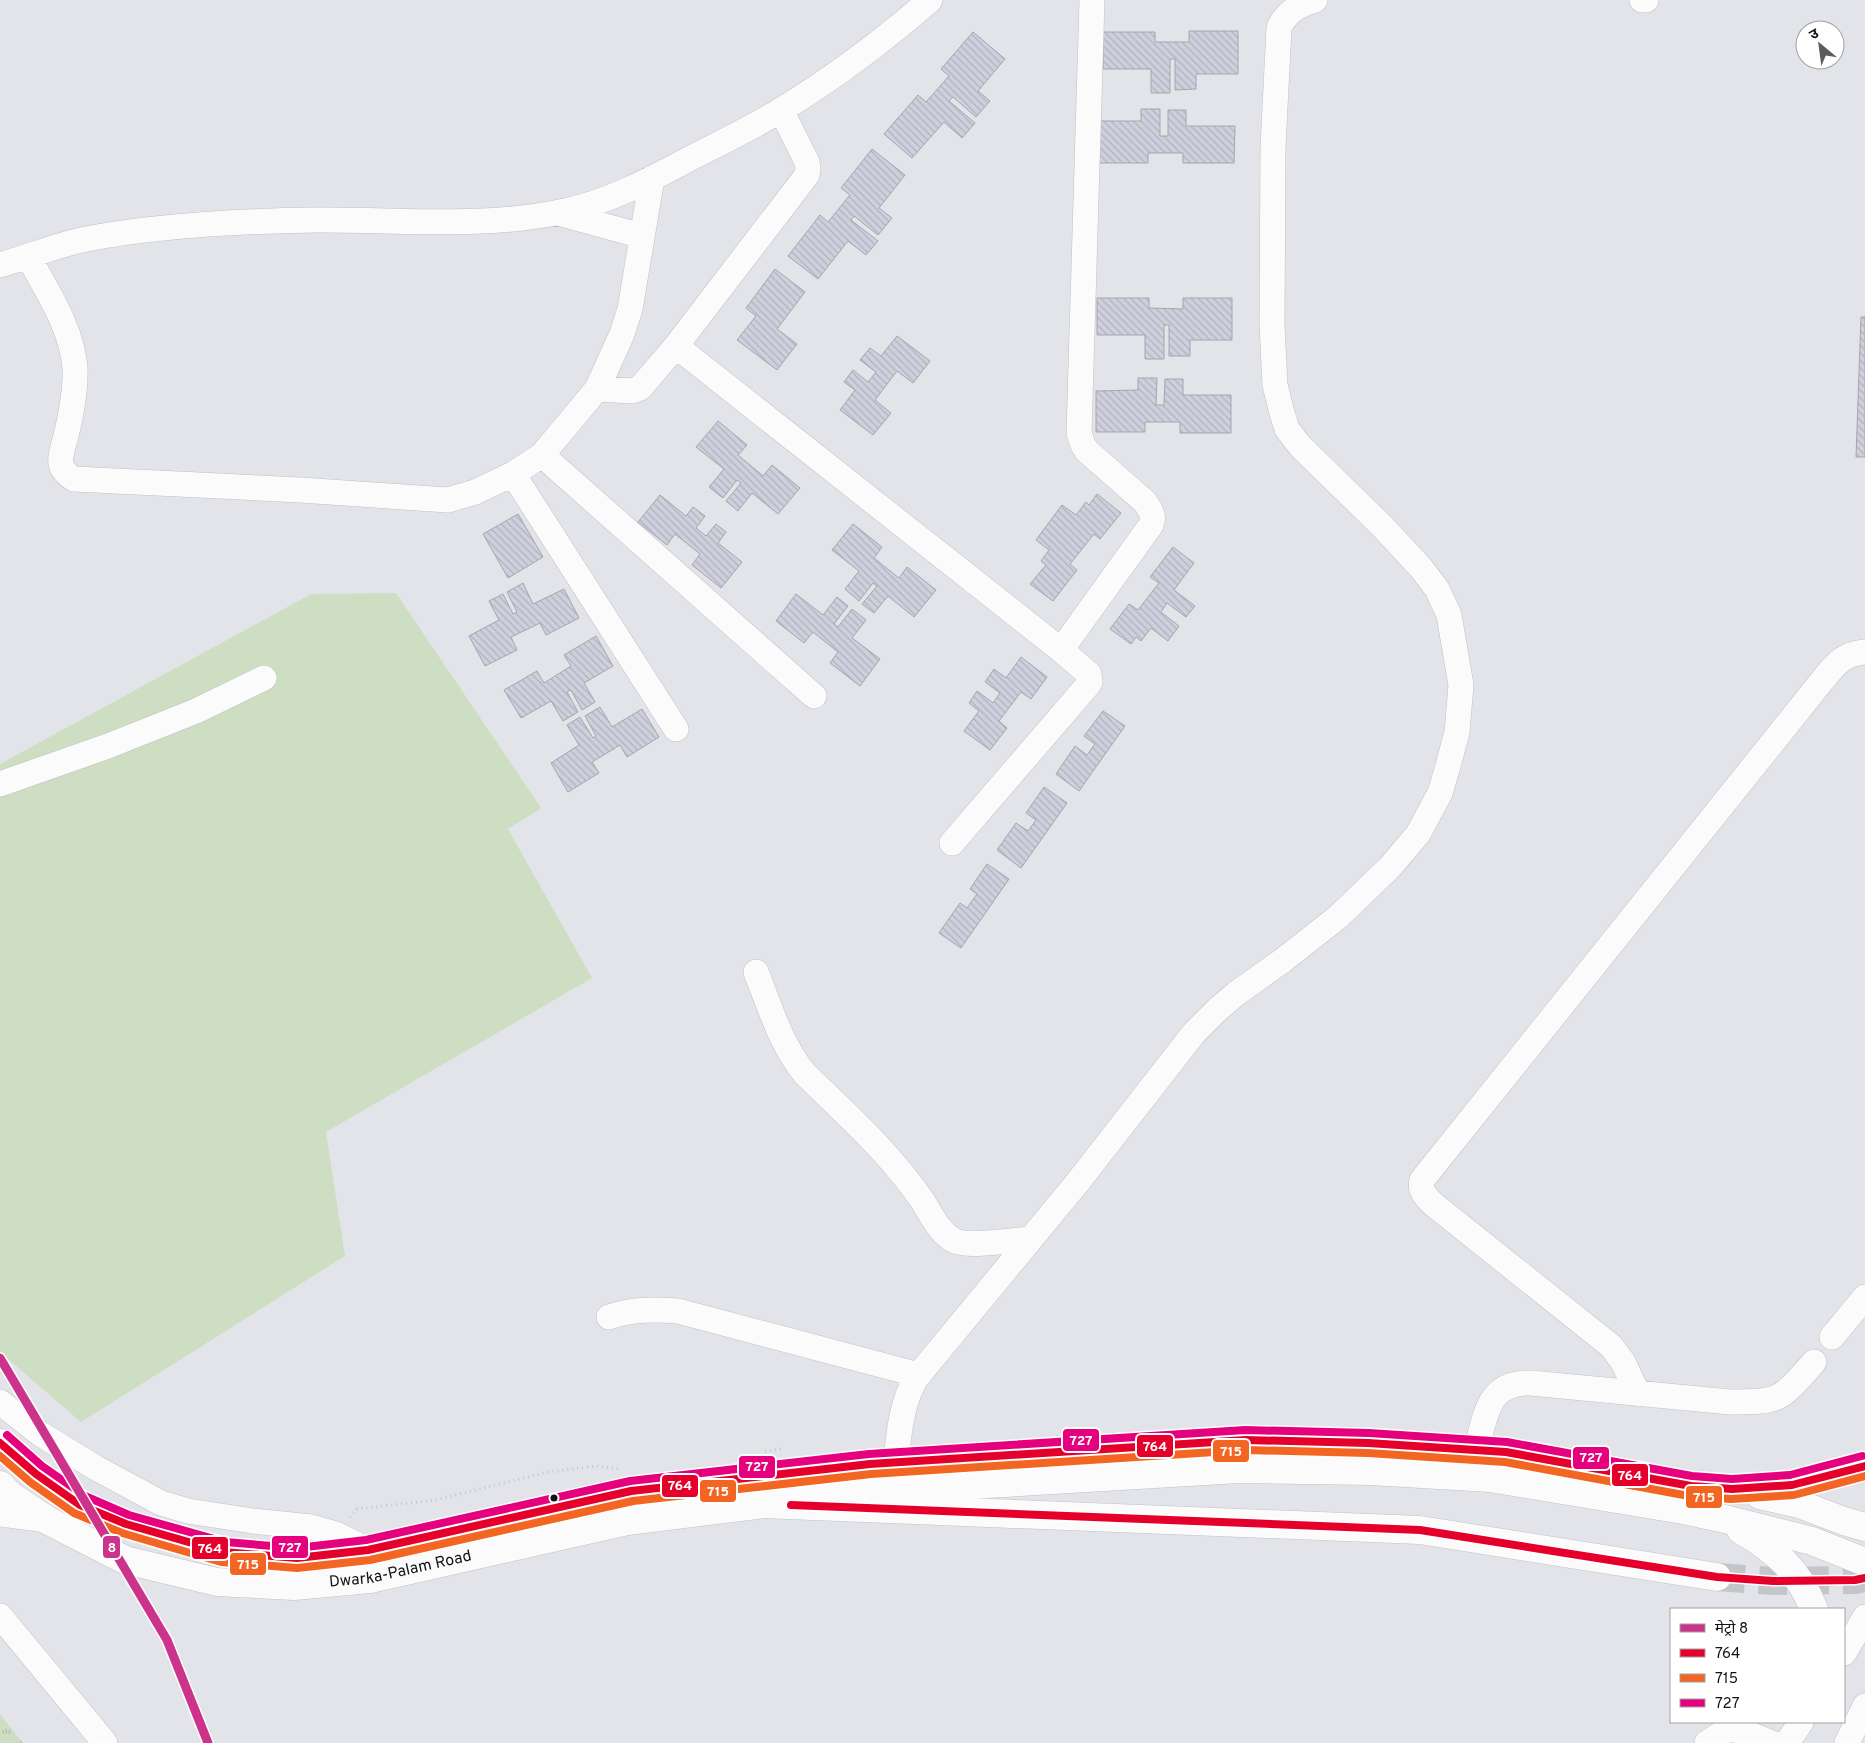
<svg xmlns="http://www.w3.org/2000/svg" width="1865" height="1743" font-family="Overpass,'Noto Sans Devanagari',sans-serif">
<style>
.grass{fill:url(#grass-tufts)}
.park{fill:#cedec2}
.building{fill:url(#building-back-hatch);stroke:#a5a6a9}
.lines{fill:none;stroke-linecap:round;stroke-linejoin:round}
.highway-tunnel{stroke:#c4c5c9;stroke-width:28;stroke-dasharray:28 14;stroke-linecap:butt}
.minor-casing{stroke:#c0c1c4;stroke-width:26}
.major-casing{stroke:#c0c1c4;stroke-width:29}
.highway-casing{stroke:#c0c1c4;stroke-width:29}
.path{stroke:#c5c5c6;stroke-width:3;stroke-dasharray:1 4;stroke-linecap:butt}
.minor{stroke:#fbfbfc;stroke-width:25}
.major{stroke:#fbfbfc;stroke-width:28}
.highway{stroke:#fbfbfc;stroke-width:28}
.bus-1-casing{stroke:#fff;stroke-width:11}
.bus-2-casing{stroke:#fff;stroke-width:11}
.bus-3-casing{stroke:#fff;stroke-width:11}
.bus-1{stroke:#e4002b;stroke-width:8}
.bus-2{stroke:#f26522;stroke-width:8}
.bus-3{stroke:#e5007d;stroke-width:8}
.metro-1-casing{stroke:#fff;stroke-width:12}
.metro-1{stroke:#cc338b;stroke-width:9}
.bus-dot{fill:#121316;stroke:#fff;stroke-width:2}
.labels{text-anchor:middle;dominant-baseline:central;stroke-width:4.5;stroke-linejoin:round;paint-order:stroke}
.street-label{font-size:16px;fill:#121316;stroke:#fff}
.line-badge{stroke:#fff;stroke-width:2}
.badge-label{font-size:14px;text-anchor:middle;font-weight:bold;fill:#fff}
</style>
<defs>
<pattern id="grass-tufts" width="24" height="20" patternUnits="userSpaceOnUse" patternTransform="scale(1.25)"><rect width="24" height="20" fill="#cedec2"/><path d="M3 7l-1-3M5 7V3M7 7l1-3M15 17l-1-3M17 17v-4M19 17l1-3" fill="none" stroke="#b0bea6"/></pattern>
<pattern id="building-back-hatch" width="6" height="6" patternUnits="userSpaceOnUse" patternTransform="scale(1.25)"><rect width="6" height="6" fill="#d0cfde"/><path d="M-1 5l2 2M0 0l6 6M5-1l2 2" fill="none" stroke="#b2b1be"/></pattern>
</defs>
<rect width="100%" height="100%" fill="#e3e4e9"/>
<path class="grass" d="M0,1714L23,1743H0Z"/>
<path class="park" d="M396,593L541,808L508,829L592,978L326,1132L345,1256L81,1422L0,1352V764L311,594Z"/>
<path class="building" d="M1189,31H1238V74H1196V89L1175,90V59H1170V93H1151V69H1103V32H1155V42H1189Z
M973,32L1005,59L978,91L990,101L976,117L953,97L949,101L975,123L962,138L944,122L912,158L884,134L918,95L926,102L949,76L941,69Z
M1141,109H1160V136H1168V110H1186V126H1235L1234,163H1183V153H1148V163H1099V121H1141Z
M872,149L905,175L879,208L892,218L878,235L854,216L851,220L878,241L866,255L848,241L818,279L788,256L820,215L828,222L850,195L841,188Z
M775,269L805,292L777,329L797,344L777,370L737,340L756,316L746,308Z
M1097,298H1149V308L1183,309V298H1232V340H1190V356H1169V325H1164V359H1145V335H1097Z
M1861,317H1865V457H1856Z
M897,336L930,361L913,383L897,371L875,400L891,413L873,435L840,410L855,390L844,382L853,370L868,382L876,372L860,360L870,348L881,356Z
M1138,378H1157L1156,405H1164L1165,379H1183V395H1231V433H1180V422H1145V432H1096V391L1138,390Z
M718,421L747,445L738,455L763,476L772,465L800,488L778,514L752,493L738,511L726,501L741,483L737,480L723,498L709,487L724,469L696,447Z
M1097,494L1121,513L1100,539L1094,534L1070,564L1077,570L1053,601L1030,584L1046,565L1041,561L1049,550L1036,540L1062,505L1076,515L1086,502L1089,505Z
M660,495L686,516L693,507L705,516L696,528L706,536L716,524L726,532L718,543L742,562L721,588L692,565L700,554L675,534L667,545L638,522Z
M518,514L543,557L508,578L483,534Z
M853,524L882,547L874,558L899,578L907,567L936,590L914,617L888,596L874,613L862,604L877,586L873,583L859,601L845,589L859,571L832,550Z
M1173,547L1194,563L1174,590L1195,606L1186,617L1167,603L1161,612L1179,626L1168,641L1151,628L1141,641L1136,637L1131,644L1110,629L1129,604L1138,610L1159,583L1150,577Z
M523,583L533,604L564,589L579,618L546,635L540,623L511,637L517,650L485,666L469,636L499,620L489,601L503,594L513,614L517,612L507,592Z
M796,594L823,615L837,597L848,606L834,624L838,627L852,609L866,620L852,638L880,659L860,686L830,663L838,652L813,632L804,643L776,621Z
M596,636L613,666L584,683L595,702L582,710L571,690L567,692L578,712L563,721L551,701L521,718L504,690L537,671L544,683L571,666L564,655Z
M1021,657L1047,677L1031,699L1021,692L999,721L1007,728L990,750L964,731L979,711L969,703L977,691L993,703L1000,693L985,682L994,669L1006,678Z
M600,707L612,727L642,709L659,737L627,757L620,745L592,762L599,773L568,792L551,763L579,745L567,725L580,717L593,738L596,736L585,716Z
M1103,711L1125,726L1079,791L1056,774L1075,746L1087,755L1095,744L1084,736Z
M1044,787L1067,803L1021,868L997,850L1016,823L1028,831L1036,820L1026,813Z
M987,864L1009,879L961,948L939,933L960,903L967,908L977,894L970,889Z"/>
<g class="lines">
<path class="highway-tunnel" d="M1717,1577L1773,1581L1855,1580L1865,1578"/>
<defs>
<path id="minor" d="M1642,0H1646
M558,213L642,236
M28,256C47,291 72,328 75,368C76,391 71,415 66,436C61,455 54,467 74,479L300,490L448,500L475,492L513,474L542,455L597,389L622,334L630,309L652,178
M0,265C28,257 57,245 86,239C161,225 239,221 315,220C398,219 483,229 565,211C608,202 650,180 689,159C720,143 752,128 781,110C834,78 884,40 930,0
M676,346L1061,650L1089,674L1090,682L1088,685L952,843
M597,389L632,391L640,388L647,380L676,346L807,175L808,169L807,162L781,110
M542,455L814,696
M513,474L676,729
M1061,650L1151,525C1155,516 1150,509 1145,502L1087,451L1083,445L1079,433L1092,0
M0,784L108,746L196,711L264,678
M756,972C770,1007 781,1045 805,1074C846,1114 889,1152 922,1200C931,1214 939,1233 955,1241C969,1247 1015,1240 1031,1239
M609,1317C632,1309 654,1309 678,1311L919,1375
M1832,1337L1865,1297
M1638,1394L1623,1362L1611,1346L1433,1204C1426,1197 1419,1191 1422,1180L1821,682C1835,665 1842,654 1865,652
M0,1402L39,1433L96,1468L161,1503L188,1511L253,1521L311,1527L336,1534L368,1550
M1476,1450C1486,1416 1487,1381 1531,1383L1730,1402C1782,1402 1780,1400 1814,1362
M896,1463C898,1436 902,1399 917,1377L1077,1183L1194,1033L1217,1010L1237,993L1282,961L1338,917L1390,867L1418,834L1440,793L1448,766L1457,732L1461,685L1449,615L1437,589L1421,568L1382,526L1300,446L1287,429L1282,413L1275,385L1272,325L1273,147L1279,28C1286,12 1299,5 1315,0
M0,1514L47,1520
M0,1616L105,1743
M1844,1653L1865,1617
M1707,1743L1728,1729L1745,1732L1772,1743
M1787,1743L1801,1722
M1847,1743L1865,1706"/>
<g id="major">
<path d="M0,1443L36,1474L80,1505L126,1524L223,1552L297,1558L368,1550L631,1491L870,1464L1246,1440L1368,1443L1506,1452L1691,1486L1732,1489L1792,1485L1865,1466"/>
<path id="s1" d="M0,1485L11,1496L47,1520L125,1560L217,1582L294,1586L370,1579L627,1521L870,1491L1239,1469L1371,1471L1490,1478L1683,1510L1721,1518L1812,1541L1865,1562"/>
<path d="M1760,1495L1799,1504L1844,1521L1865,1527"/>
<path d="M1741,1530C1776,1550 1798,1570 1814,1609"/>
</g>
<path id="highway" d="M762,1504L1420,1530L1717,1577"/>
</defs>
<use href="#minor" class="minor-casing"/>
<use href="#major" class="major-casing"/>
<use href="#highway" class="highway-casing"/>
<path class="path" d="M765,1451L783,1449
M350,1517L357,1509L435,1500L548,1472L597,1466L620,1469"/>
<use href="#minor" class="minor"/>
<use href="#major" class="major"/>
<use href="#highway" class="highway"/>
<defs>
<path id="bus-1" d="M0,1443L36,1474L80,1505L126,1524L223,1552L297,1558L368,1550L631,1491L870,1464L1246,1440L1368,1443L1506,1452L1691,1486L1732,1489L1792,1485L1865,1466
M791,1505L1420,1530L1717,1577L1773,1581L1855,1580L1865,1578"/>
<path id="bus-2" d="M0,1456L30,1482L74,1513L122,1533L221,1562L297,1568L370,1560L633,1501L871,1474L1246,1450L1368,1453L1505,1462L1689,1496L1731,1499L1794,1495L1865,1476"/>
<path id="bus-3" d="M7,1435L42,1466L85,1496L129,1515L225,1542L297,1548L366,1540L630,1481L869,1454L1245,1430L1369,1433L1507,1442L1692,1476L1732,1479L1790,1475L1862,1456"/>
</defs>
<use href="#bus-1" class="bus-1-casing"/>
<use href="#bus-2" class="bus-2-casing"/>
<use href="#bus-3" class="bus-3-casing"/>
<use href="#bus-1" class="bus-1"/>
<use href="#bus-2" class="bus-2"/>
<use href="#bus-3" class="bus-3"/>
<defs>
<path id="metro-1" d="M0,1358L167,1640L208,1743"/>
</defs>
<use href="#metro-1" class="metro-1-casing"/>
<use href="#metro-1" class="metro-1"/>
</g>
<circle class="bus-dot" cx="554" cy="1498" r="4.5"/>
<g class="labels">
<g class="street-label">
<text stroke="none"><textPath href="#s1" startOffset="426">Dwarka-Palam Road</textPath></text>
</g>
</g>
<g class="line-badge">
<rect x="1062" y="1428" width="38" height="24" rx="5" fill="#e5007d"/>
<rect x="1136" y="1434" width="38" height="24" rx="5" fill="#e4002b"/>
<rect x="1212" y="1439" width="38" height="24" rx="5" fill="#f26522"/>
<rect x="1572" y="1446" width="38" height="24" rx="5" fill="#e5007d"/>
<rect x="738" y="1455" width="38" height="24" rx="5" fill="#e5007d"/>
<rect x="1611" y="1463" width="38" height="24" rx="5" fill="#e4002b"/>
<rect x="661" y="1474" width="38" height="24" rx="5" fill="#e4002b"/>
<rect x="699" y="1479" width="38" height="24" rx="5" fill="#f26522"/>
<rect x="1685" y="1485" width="38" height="24" rx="5" fill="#f26522"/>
<rect x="102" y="1535" width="19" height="24" rx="5" fill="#cc338b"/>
<rect x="271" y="1535" width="38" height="24" rx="5" fill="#e5007d"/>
<rect x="191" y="1536" width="38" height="24" rx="5" fill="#e4002b"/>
<rect x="229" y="1552" width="38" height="24" rx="5" fill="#f26522"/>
</g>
<g class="badge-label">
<text x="1081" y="1445">727</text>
<text x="1155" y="1451">764</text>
<text x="1231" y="1456">715</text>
<text x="1591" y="1462">727</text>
<text x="757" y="1471">727</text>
<text x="1630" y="1480">764</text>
<text x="680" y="1490">764</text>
<text x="718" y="1496">715</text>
<text x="1704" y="1502">715</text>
<text x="112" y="1552">8</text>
<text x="290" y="1552">727</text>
<text x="210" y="1553">764</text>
<text x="248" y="1569">715</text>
</g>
<rect x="1670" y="1608" width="175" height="115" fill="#ffffff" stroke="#a0a1a2"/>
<rect x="1680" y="1624" width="25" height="8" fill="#cc338b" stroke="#a0a1a2"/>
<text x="1715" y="1633" font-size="15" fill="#121316">मेट्रो 8</text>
<rect x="1680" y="1649" width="25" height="8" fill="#e4002b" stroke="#a0a1a2"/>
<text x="1715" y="1658" font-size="15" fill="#121316">764</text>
<rect x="1680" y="1674" width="25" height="8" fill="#f26522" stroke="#a0a1a2"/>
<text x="1715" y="1683" font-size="15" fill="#121316">715</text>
<rect x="1680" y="1699" width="25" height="8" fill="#e5007d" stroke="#a0a1a2"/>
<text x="1715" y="1708" font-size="15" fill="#121316">727</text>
<g transform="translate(1820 45) rotate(331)"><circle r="24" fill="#ffffff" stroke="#a0a1a2"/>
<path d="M0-4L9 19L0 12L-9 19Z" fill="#5b5c60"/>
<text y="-8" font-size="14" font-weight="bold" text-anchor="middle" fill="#121316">उ</text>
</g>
</svg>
